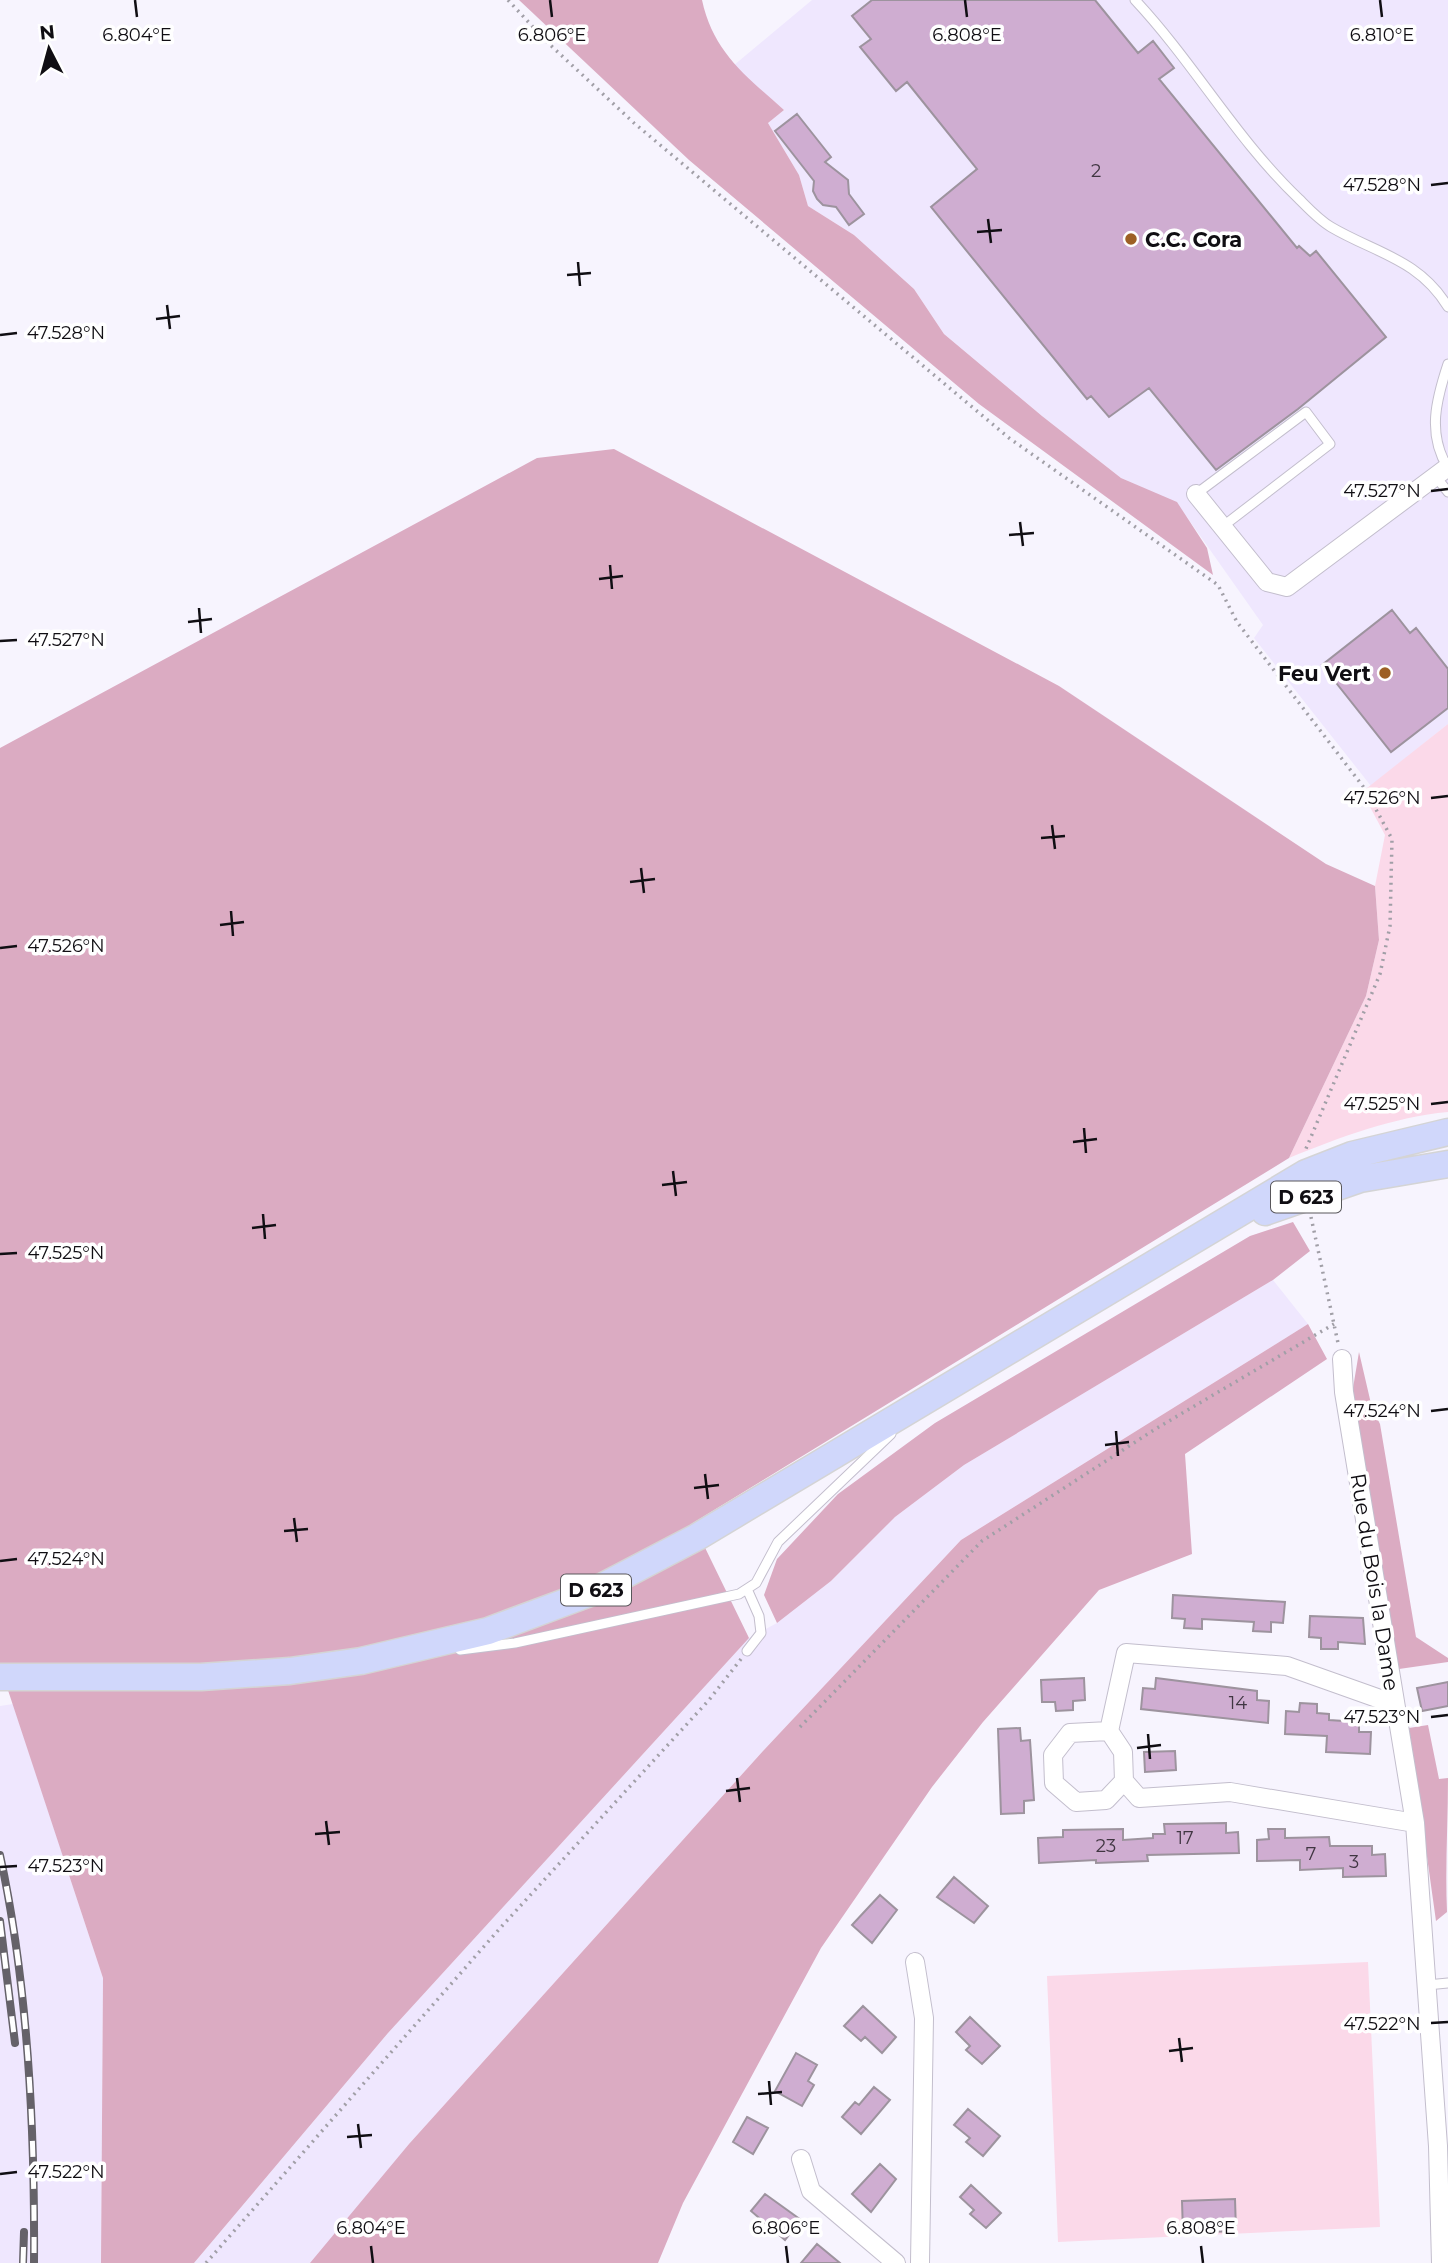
<svg xmlns="http://www.w3.org/2000/svg" width="1448" height="2263" font-family="Montserrat,sans-serif">
<style>
.built{fill:#efe7fe}
.green{fill:#fbd9e9}
.forest{fill:#dbabc2}
.building{fill:#cfadd1;stroke:#9d939e;stroke-width:2}
.lines{fill:none;stroke-linecap:round;stroke-linejoin:round}
.lane-casing{stroke:#c3becd;stroke-width:11}
.street-casing{stroke:#c3becd;stroke-width:20}
.primary-casing{stroke:#d4d4d5;stroke-width:29}
.path{stroke:#a19fa7;stroke-width:3.5;stroke-dasharray:2 5;stroke-linecap:butt}
.lane{stroke:#fff;stroke-width:9}
.street{stroke:#fff;stroke-width:18}
.primary{stroke:#d0d7fb;stroke-width:26}
.rail-casing{stroke:#656269;stroke-width:8}
.rail{stroke:#fff;stroke-width:5;stroke-dasharray:16;stroke-linecap:butt}
.ticks{fill:none;stroke:#100e13;stroke-width:2.5}
.poi-dot{fill:#9d6025;stroke:#fff;stroke-width:2.5}
.labels{text-anchor:middle;dominant-baseline:central;stroke-width:7;stroke-linejoin:round;paint-order:stroke}
.number-label{font-size:18px;fill:#403642}
.shield{fill:#fff;stroke:#58565a;stroke-width:2}
.shield-label{font-size:19px;font-weight:bold;fill:#100e13}
.poi-label{font-size:21px;font-weight:bold;fill:#100e13;stroke:#fff;text-anchor:start}
.street-label{font-size:21px;fill:#100e13;stroke:#fff}
.ticks-label{font-size:18px;text-anchor:middle;fill:#100e13;stroke:#fff;stroke-width:7;stroke-linejoin:round;paint-order:stroke}
</style>
<rect width="100%" height="100%" fill="#f7f4fe"/>
<path class="built" d="M812,0H1448V724L1371,786L1254,638L1263,625L1177,503L1121,478L1042,416L944,334L914,289L854,235L808,206L799,175L768,123L784,110L733,66Z
M1273,1280L1308,1324L961,1540L763,1751L409,2144L316,2263H194L388,2033L749,1638L777,1623L831,1581L895,1517L964,1465Z
M13,1704L103,1978L101,2263H0V1706Z"/>
<path class="green" d="M1448,724V1112C1394,1117 1340,1137 1289,1158L1366,996L1379,940L1375,886L1385,835L1362,792Z
M1368,1962L1380,2227L1058,2242L1047,1976Z"/>
<path class="forest" d="M519,0H702C713,52 747,77 784,110L768,123L799,175L808,206L854,235L914,289L944,334L1042,416L1121,478L1177,502L1207,548L1213,575L979,404L689,160Z
M614,449L1059,686L1326,864L1375,886L1379,940L1366,996L1289,1158L693,1523L749,1638L388,2033L194,2263H101L103,1978L0,1666V748L537,458Z
M1293,1222L1310,1251L1273,1280L964,1465L895,1517L831,1581L777,1623L764,1595L777,1559L838,1494L935,1423L1250,1236Z
M1308,1324L1327,1359L1185,1454L1192,1554L1099,1590L983,1722L932,1787L821,1948L683,2203L658,2263H310L409,2144L763,1751L961,1540Z
M1359,1352L1372,1408L1380,1424L1416,1637L1448,1658V1662L1399,1669L1352,1394Z
M1428,1725L1439,1779L1448,1778C1448,1824 1445,1867 1447,1912L1436,1921L1409,1728Z"/>
<path class="building" d="M872,0H1095L1138,53L1153,41L1174,68L1159,79L1297,248L1299,246L1310,256L1316,251L1386,337L1298,409L1216,470L1149,388L1109,417L1091,396L1087,399L931,207L977,169L907,82L896,91L860,47L871,39L852,16Z
M797,114L831,157L825,162L848,180L849,194L864,214L849,225L836,207L823,205L817,199L813,191L814,181L775,131Z
M1392,610L1410,633L1416,628L1448,669V708L1391,752L1322,665Z
M1173,1595L1285,1602L1283,1623L1271,1622V1632L1253,1631L1254,1622L1202,1619V1629L1184,1628L1185,1619L1172,1618Z
M1310,1616L1363,1618L1365,1644L1338,1642V1649H1321V1638L1309,1637Z
M1084,1678L1085,1700L1073,1701V1710L1056,1711L1055,1702H1042L1041,1680Z
M1156,1678L1257,1691V1700L1269,1701L1268,1723L1141,1709L1143,1688L1155,1689Z
M1448,1682V1706L1422,1711L1417,1688Z
M1300,1703L1317,1704V1713L1329,1714V1720L1359,1722V1732H1371L1370,1754L1326,1752L1327,1736L1285,1734L1286,1711L1299,1712Z
M1020,1728L1021,1741L1030,1740L1034,1800L1024,1801V1813L1001,1814L998,1729Z
M1175,1751L1176,1770L1145,1772L1144,1752Z
M1226,1823V1833L1238,1832L1239,1853L1147,1855L1148,1861L1096,1863V1860L1039,1863L1038,1838L1063,1837V1830L1123,1829V1840L1153,1838V1834H1165L1164,1824Z
M1268,1829H1285V1838L1329,1837L1330,1846H1372V1855L1385,1854L1386,1876L1343,1877V1868L1300,1870V1860L1257,1861V1840L1269,1839Z
M954,1877L988,1906L974,1923L937,1897Z
M880,1895L897,1910L872,1943L852,1925Z
M863,2006L896,2037L882,2053L865,2037L861,2041L844,2026Z
M970,2017L1000,2046L982,2064L966,2050L970,2046L956,2032Z
M796,2053L817,2065L808,2081L814,2085L802,2106L775,2091Z
M874,2087L890,2100L861,2134L842,2117L855,2102L859,2105Z
M968,2109L1000,2136L983,2156L966,2142L970,2138L954,2125Z
M747,2117L768,2128L753,2154L733,2142Z
M880,2164L896,2179L871,2212L852,2194Z
M971,2185L1001,2213L986,2228L970,2214L974,2210L960,2197Z
M765,2194L801,2220L785,2240L751,2211Z
M1235,2199L1236,2231L1183,2233L1182,2201Z
M817,2244L840,2263H801Z"/>
<g class="lines">
<defs>
<path id="lane" d="M1135,0C1194,63 1236,139 1299,199C1308,208 1319,220 1331,227C1375,253 1419,259 1448,307
M1448,364C1436,400 1427,434 1448,468
M1436,477L1448,492
M1196,494L1306,412L1330,444L1222,527
M747,1589L759,1616L761,1633L747,1651
M460,1650L515,1643L739,1594L756,1583L778,1542L891,1434
M1427,1985L1448,1983"/>
<path id="street" d="M1196,494L1267,582L1287,587L1448,467
M1342,1359L1344,1392L1415,1823L1438,2146L1441,2263
M1109,1731L1123,1752L1124,1781L1106,1800L1076,1802L1054,1783L1053,1755L1070,1733L1109,1731L1126,1653L1287,1666L1394,1704
M1124,1781L1139,1798L1230,1792L1415,1823
M915,1962L924,2018L920,2263
M801,2159L811,2191L896,2263"/>
<path id="primary" d="M1265,1212L1360,1179L1448,1164
M0,1677H201L290,1671L361,1661L488,1631L590,1593L697,1537L1306,1173L1352,1155L1448,1132"/>
</defs>
<use href="#lane" class="lane-casing"/>
<use href="#street" class="street-casing"/>
<use href="#primary" class="primary-casing"/>
<path class="path" d="M508,0L546,41L634,123L1009,438L1218,585L1237,622L1365,789L1392,839L1390,926L1380,974L1305,1151
M1311,1217L1338,1343
M800,1727L982,1541L1157,1428L1334,1324
M206,2263L502,1926L709,1700L741,1659"/>
<use href="#lane" class="lane"/>
<use href="#street" class="street"/>
<use href="#primary" class="primary"/>
<defs>
<path id="rail" d="M0,1855C28,1984 35,2131 34,2263
M0,1921L15,2043
M23,2263L24,2232"/>
</defs>
<use href="#rail" class="rail-casing"/>
<use href="#rail" class="rail"/>
</g>
<path class="ticks" d="M135,0L137,17M550,0L552,17M965,0L967,17M1380,0L1382,17M1431,185L1448,183M988,219L991,243M977,232L1002,230M578,262L580,286M567,275L591,273M167,305L170,329M156,319L180,316M0,335L17,333M1431,491L1448,489M1020,522L1023,546M1009,535L1034,533M610,565L612,589M599,579L623,576M199,608L201,633M188,622L212,619M0,641L17,640M1431,798L1448,796M1052,825L1055,849M1041,838L1065,836M641,868L644,893M630,882L655,879M231,911L233,936M220,925L244,922M0,948L17,946M1431,1104L1448,1102M1084,1128L1086,1153M1073,1142L1097,1139M673,1171L676,1196M662,1185L687,1182M263,1214L265,1239M252,1228L276,1225M0,1254L17,1253M1431,1411L1448,1409M1116,1431L1118,1456M1105,1445L1129,1442M705,1474L708,1499M694,1488L719,1485M294,1518L297,1542M284,1531L308,1529M0,1561L17,1559M1431,1717L1448,1715M1148,1734L1150,1759M1137,1748L1161,1745M737,1778L740,1802M726,1791L750,1788M326,1821L329,1845M315,1834L340,1832M0,1867L17,1866M1431,2023L1448,2022M1179,2038L1182,2062M1169,2051L1193,2048M769,2081L771,2105M758,2094L782,2092M358,2124L361,2148M347,2137L372,2135M0,2174L17,2172M371,2246L373,2263M786,2246L788,2263M1201,2246L1203,2263"/>
<g class="poi-dot">
<circle cx="1131" cy="239" r="7"/>
<circle cx="1385" cy="673" r="7"/>
</g>
<g class="labels">
<g class="number-label">
<text x="1096" y="171">2</text>
<text x="1238" y="1703">14</text>
<text x="1185" y="1838">17</text>
<text x="1106" y="1846">23</text>
<text x="1311" y="1854">7</text>
<text x="1354" y="1862">3</text>
</g>
<g class="shield">
<rect x="1271" y="1181.5" width="70" height="31" rx="5"/>
<rect x="561" y="1574.5" width="70" height="31" rx="5"/>
</g>
<g class="shield-label">
<text x="1306" y="1197">D 623</text>
<text x="596" y="1590">D 623</text>
</g>
<g class="poi-label">
<text x="1145" y="239">C.C. Cora</text>
<text x="1371" y="673" text-anchor="end">Feu Vert</text>
</g>
<g class="street-label">
<text transform="translate(1375 1582) rotate(81)">Rue du Bois la Dame</text>
</g>
</g>
<g class="ticks-label">
<text x="137" y="41">6.804°E</text>
<text x="552" y="41">6.806°E</text>
<text x="967" y="41">6.808°E</text>
<text x="1382" y="41">6.810°E</text>
<text x="1382" y="191">47.528°N</text>
<text x="66" y="339">47.528°N</text>
<text x="1382" y="497">47.527°N</text>
<text x="66" y="646">47.527°N</text>
<text x="1382" y="804">47.526°N</text>
<text x="66" y="952">47.526°N</text>
<text x="1382" y="1110">47.525°N</text>
<text x="66" y="1259">47.525°N</text>
<text x="1382" y="1417">47.524°N</text>
<text x="66" y="1565">47.524°N</text>
<text x="1382" y="1723">47.523°N</text>
<text x="66" y="1872">47.523°N</text>
<text x="1382" y="2030">47.522°N</text>
<text x="66" y="2178">47.522°N</text>
<text x="371" y="2234">6.804°E</text>
<text x="786" y="2234">6.806°E</text>
<text x="1201" y="2234">6.808°E</text>
</g>
<g transform="translate(49 49) rotate(354)" stroke="#ffffff" stroke-width="5" paint-order="stroke">
<path d="M0-5L12 26L0 18L-12 26Z" fill="#100e13"/>
<text y="-10" font-size="19" font-weight="bold" text-anchor="middle" fill="#100e13">N</text>
</g>
</svg>
